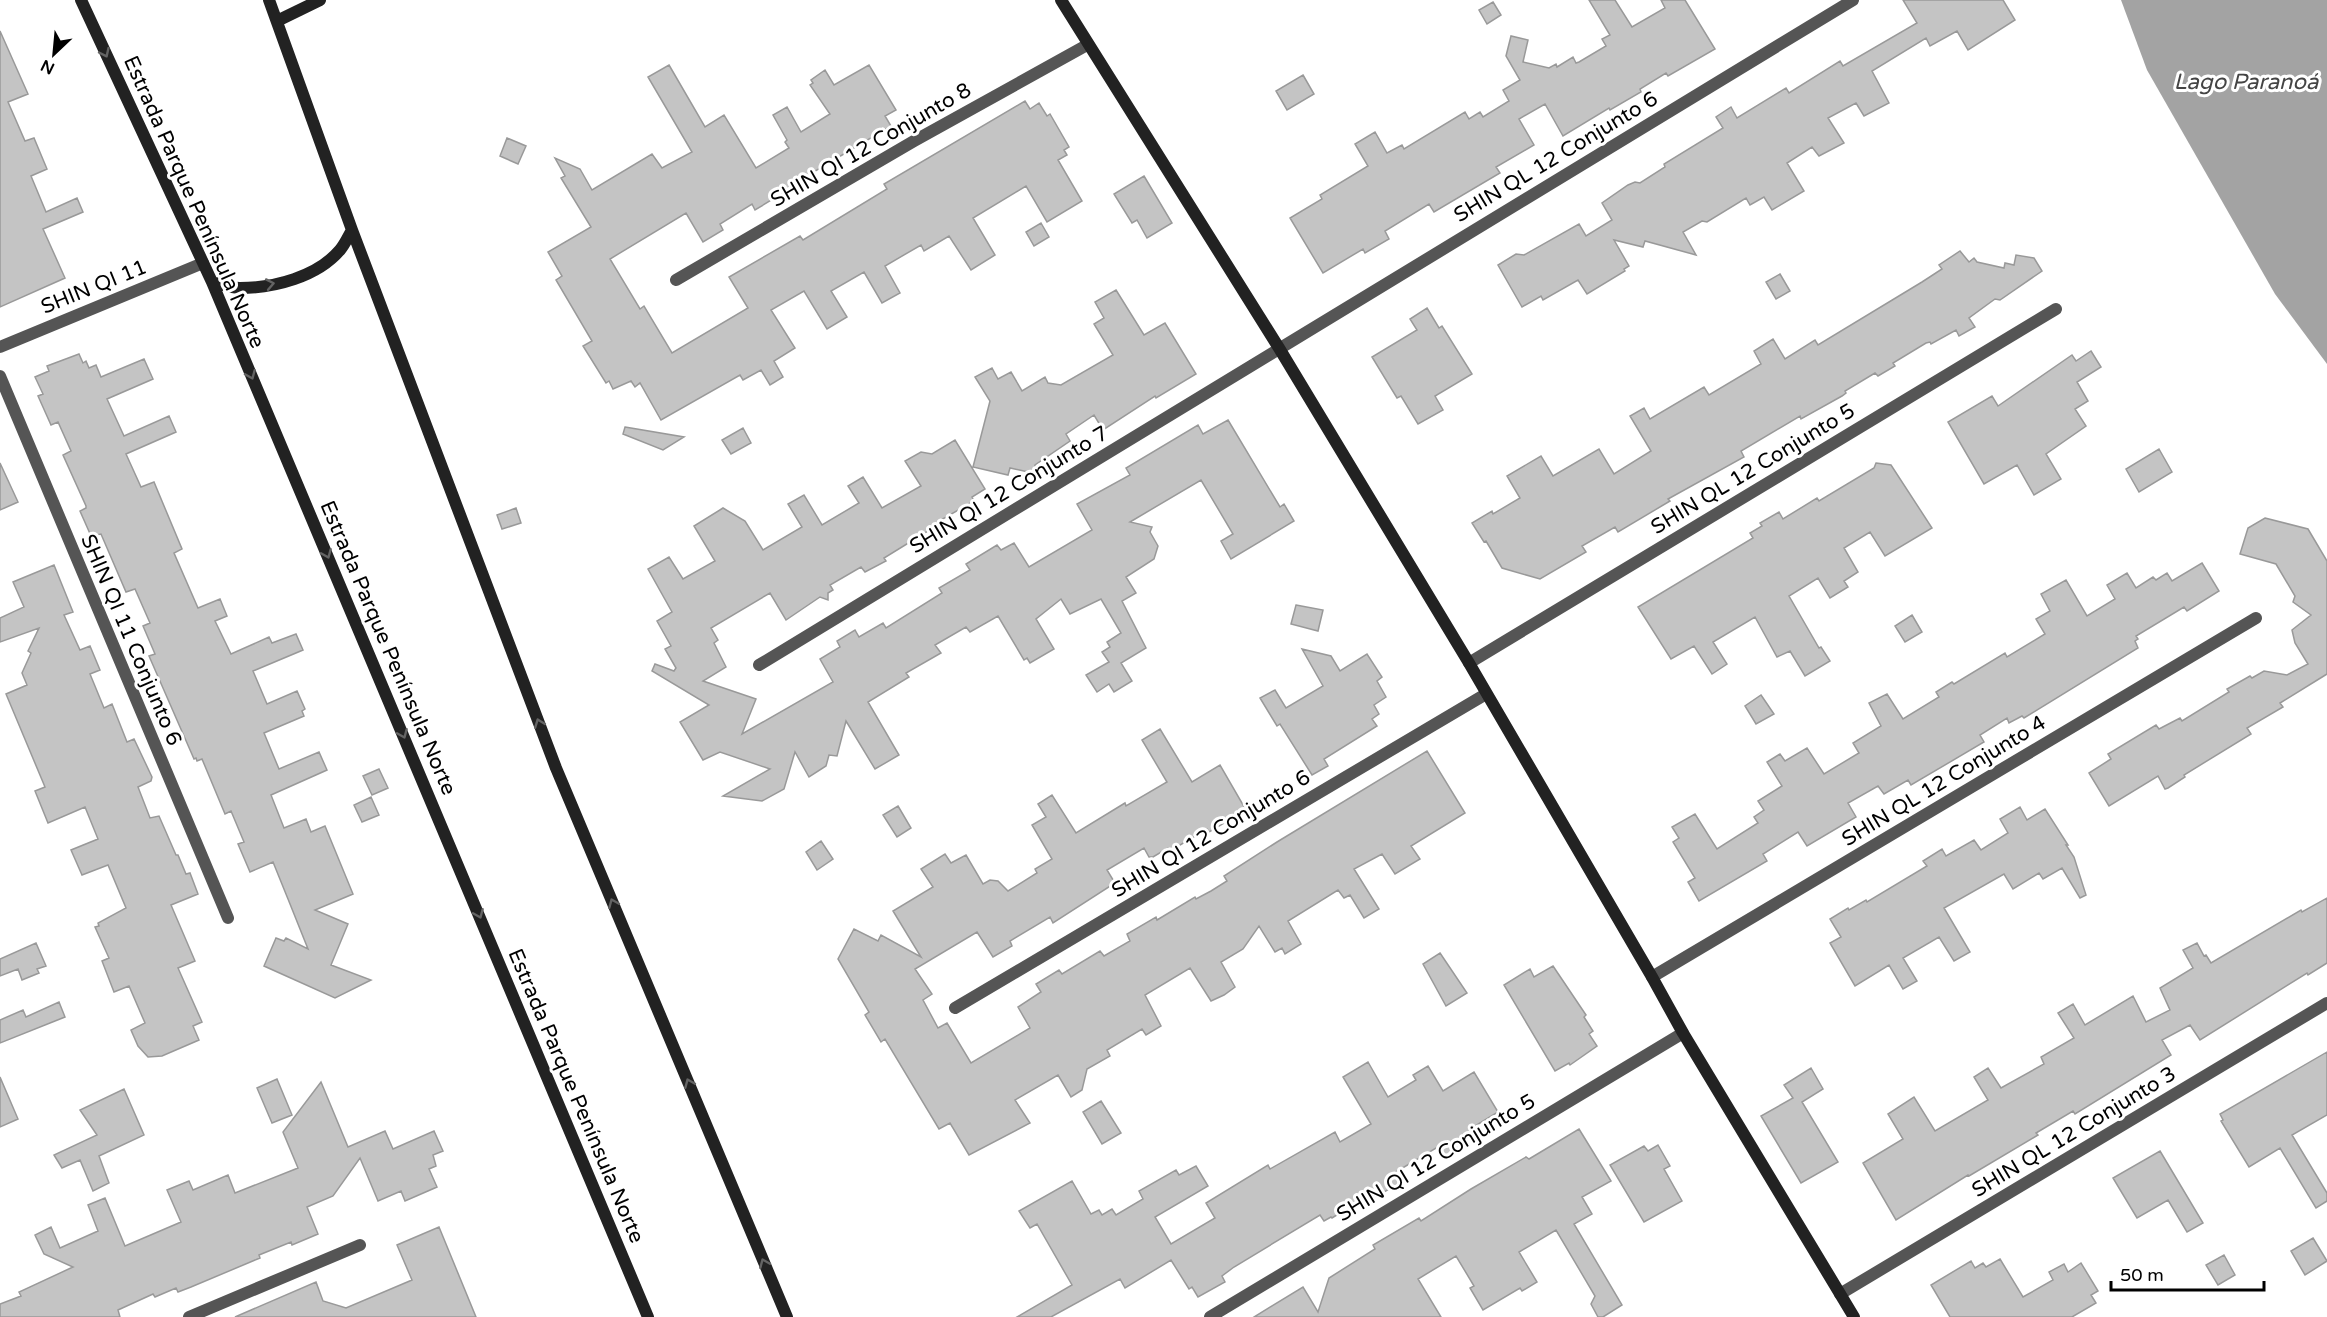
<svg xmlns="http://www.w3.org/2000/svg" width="2327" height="1317" font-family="'Varela Round',sans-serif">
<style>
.water{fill:#a3a3a3}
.building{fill:#c4c4c4;stroke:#999;stroke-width:1.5}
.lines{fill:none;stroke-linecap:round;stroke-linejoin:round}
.street{stroke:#555;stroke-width:12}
.secondary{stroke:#222;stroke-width:12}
.oneway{stroke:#646464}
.labels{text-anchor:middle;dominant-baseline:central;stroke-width:6;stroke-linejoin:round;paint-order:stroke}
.street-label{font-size:21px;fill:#000;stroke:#fff}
.water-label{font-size:22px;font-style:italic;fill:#444;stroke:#fff}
</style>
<rect width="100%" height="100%" fill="#fff"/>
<path class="water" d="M2121,0H2327V364L2275,294L2147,70Z"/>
<path class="building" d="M1589,0H1615L1632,27L1665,8L1661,0H1685L1715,49L1668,76L1666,73L1640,89L1641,92L1610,110L1609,108L1563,136L1545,104L1519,119L1534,145L1496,167L1500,173L1434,212L1429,204L1385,231L1389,239L1365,253L1363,249L1323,273L1290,218L1322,199L1320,195L1368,166L1355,144L1375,132L1387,153L1402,145L1404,149L1465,112L1469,119L1480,112L1483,117L1509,101L1503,90L1520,80L1506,56L1511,36L1528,40L1523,62L1549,68L1556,64L1557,67L1573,57L1576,63L1579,62L1606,46L1602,39L1610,35Z
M1903,0H2003L2015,20L1968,50L1957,31L1930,46L1926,38L1872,71L1889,103L1864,116L1856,103L1828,118L1844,143L1819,156L1812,147L1787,163L1804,191L1772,210L1764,197L1750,205L1746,198L1707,222L1702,221L1683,232L1696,255L1645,241L1643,247L1614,240L1629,266L1624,269L1625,271L1587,294L1578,280L1543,300L1541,296L1522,307L1498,265L1516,254L1524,255L1579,224L1586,236L1612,220L1602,203L1628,185L1635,182L1640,183L1665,167L1664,164L1723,128L1716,117L1731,107L1737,118L1786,88L1789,93L1840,61L1843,66L1917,23Z
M1493,2L1501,15L1487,24L1479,10Z
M0,31L28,94L8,102L25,141L34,138L47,169L31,176L46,212L77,198L83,212L43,229L65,278L0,307Z
M669,65L705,127L724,115L756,168L789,148L785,142L787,140L773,115L787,107L801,132L830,114L810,85L813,83L811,80L825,70L834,85L869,65L896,110L885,116L891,126L795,183L796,185L755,210L752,204L720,224L723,230L703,242L686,213L610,259L640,309L644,306L672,353L748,308L729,277L800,236L803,240L887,189L884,184L1025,101L1030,109L1039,103L1047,116L1050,114L1069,147L1064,150L1067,155L1058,160L1082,201L1047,222L1026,186L973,218L995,255L971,270L949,236L924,251L921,245L885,266L900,293L882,303L864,272L831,291L847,317L827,329L804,291L771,310L795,348L774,361L783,377L770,385L761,370L743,380L740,375L661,420L640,383L635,387L631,381L613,389L609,381L606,383L583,346L592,341L556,280L562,276L548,252L591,227L561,178L565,176L555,158L580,169L592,190L652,154L662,168L692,152L648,77Z
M1303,75L1314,94L1287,110L1276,91Z
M507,138L526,146L518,164L500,156Z
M1144,176L1172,223L1147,238L1137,220L1132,223L1114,194Z
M1041,223L1049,237L1034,246L1026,232Z
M1960,251L1969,262L1974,258L1977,262L2004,268L2005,263L2014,265L2016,255L2034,258L2042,271L2000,300L1995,299L1969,318L1975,327L1959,336L1956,330L1931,344L1930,342L1926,343L1893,363L1895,366L1878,376L1875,373L1845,391L1846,393L1842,396L1801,419L1800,416L1741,451L1744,457L1668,499L1670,501L1618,532L1615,527L1582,546L1586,552L1540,579L1502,568L1486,541L1484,542L1472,523L1492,511L1493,514L1520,498L1507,476L1541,456L1553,476L1599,449L1614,474L1651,451L1630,416L1644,408L1650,419L1704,387L1709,395L1761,364L1754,351L1773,339L1785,359L1815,340L1818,345L1922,282L1942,269L1939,265Z
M1780,274L1790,291L1776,299L1766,282Z
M1116,290L1144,335L1165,323L1196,374L1156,398L1155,396L1103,430L1094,415L1066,434L1070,441L1035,465L1033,473L1010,468L1008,475L973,467L990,401L975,377L992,368L998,379L1011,372L1022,391L1045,377L1048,383L1061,385L1113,355L1094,324L1104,318L1095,302Z
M1427,308L1439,328L1442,326L1472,374L1435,396L1443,410L1418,424L1401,396L1397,398L1372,357L1417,330L1410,319Z
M2091,351L2101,367L2077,382L2088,401L2075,409L2086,426L2046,454L2061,479L2034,495L2017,465L1984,484L1948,422L1992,396L1998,406L2072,355L2076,361Z
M79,354L83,363L86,361L89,368L96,365L101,377L144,359L153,379L107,399L124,436L169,416L176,432L126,454L141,487L154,482L182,549L174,553L198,608L220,599L227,616L215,621L231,654L269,637L272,643L296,634L303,650L253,671L267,704L297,691L305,709L302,711L304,716L264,733L279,769L319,752L327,770L271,795L284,828L306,819L311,832L325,826L353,894L315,910L348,924L331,965L371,980L335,998L264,966L276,938L284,941L286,938L308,949L288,899L273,862L250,872L238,844L244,842L231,811L225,814L202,759L197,761L196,758L194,759L149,656L155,654L143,626L150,623L135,589L126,592L101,534L91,536L80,511L86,508V506L63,455L71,451L58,422L51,425L38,396L43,394L35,377L49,371L47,366Z
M1228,420L1280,507L1284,504L1294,521L1231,559L1221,541L1233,534L1201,480L1130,522L1152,527L1150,532L1158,546L1154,559L1126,577L1136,593L1122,601L1146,648L1121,663L1132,681L1114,692L1109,684L1097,692L1086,675L1109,662L1102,652L1110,647L1107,642L1121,633L1101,599L1070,614L1061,599L1036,619L1054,649L1030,663L1027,658L1024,660L998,616L970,632L966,627L935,645L941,653L906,673L909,677L868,702L899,755L875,769L846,721L837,756L829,755L826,766L809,777L795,752L784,789L762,801L723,796L770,769L720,752L703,760L680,722L709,705L652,671L655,664L674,671L676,668L665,649L671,646L657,621L672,612L648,569L669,557L683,579L715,561L694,526L723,508L745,521L763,550L802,527L788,504L804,495L822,525L859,503L848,486L863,477L882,508L921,486L905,461L921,452L932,454L955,440L985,489L972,497L974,501L934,524L936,526L884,558L886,561L865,572L861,567L830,585L833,590L828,593V600L820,597L786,620L770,593L711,628L718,640L714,643L726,667L703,681L756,699L742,734L833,682L820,659L840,647L837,641L855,630L859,637L883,623L886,628L942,593L939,588L970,570L966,564L997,545L1001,550L1014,543L1029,567L1092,530L1077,504L1130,475L1126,468L1198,425L1203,434Z
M625,427L684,437L663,450L623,434Z
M743,428L751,443L731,454L722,440Z
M2159,449L2172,472L2139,492L2126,469Z
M0,463L18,502L0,510Z
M1876,463L1891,465L1932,528L1885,556L1870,532L1844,548L1858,572L1844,581L1848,587L1830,598L1818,578L1789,596L1819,648L1821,647L1830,661L1805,676L1790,651L1777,657L1755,617L1713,642L1727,664L1712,674L1694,646L1671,659L1638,607L1753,538L1750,533L1762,526L1760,523L1779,512L1783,519L1817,498L1819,501L1874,468Z
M516,508L521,523L502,529L497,515Z
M2265,518L2308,529L2327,561V674L2280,703L2283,707L2247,728L2251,734L2184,775L2185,777L2168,788L2165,789L2158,776L2109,806L2089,773L2111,759L2108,754L2156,725L2159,729L2180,718L2182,721L2229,692L2227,689L2250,676L2252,678L2264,671L2287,675L2308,664L2295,643L2292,630L2311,615L2293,602L2295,596L2276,564L2240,554L2248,528Z
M2202,563L2219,591L2187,611L2184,607L2136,636L2138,639L2135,641L2138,648L2024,718L2022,716L2009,723L2007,718L1980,735L1984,742L1911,785L1908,780L1884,794L1878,786L1848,803L1856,817L1807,846L1798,832L1763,854L1767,861L1699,901L1688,882L1695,878L1673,842L1679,838L1672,827L1695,814L1717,849L1758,823L1754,817L1764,810L1758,801L1782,786L1767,762L1780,754L1785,761L1807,748L1824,774L1859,753L1853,743L1881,726L1869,703L1887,694L1903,719L1939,697L1936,692L1952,682L1954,684L2005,653L2007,657L2045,634L2036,619L2050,611L2041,594L2066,580L2087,616L2115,599L2107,585L2127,573L2136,588L2153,577L2156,580L2167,573L2172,581Z
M54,565L73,612L64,615L80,650L90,646L100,670L90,674L104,708L112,704L127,742L134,739L152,777L151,781L138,787L150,818L159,816L176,855H178L186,874L190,873L198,894L171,905L195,961L178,968L202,1022L193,1026L199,1040L162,1056L148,1057L138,1046L131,1030L145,1023L129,986L114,992L102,961L109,958L95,927L99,926L98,923L126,908L108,865L82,875L71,850L98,839L85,807L48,823L35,791L45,787L6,694L27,685L22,673L31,653L28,651L39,628L0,642V618L24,607L13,582Z
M1296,605L1323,610L1318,631L1291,624Z
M1912,615L1922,632L1905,642L1895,626Z
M1302,649L1331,656L1340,671L1367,654L1382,677L1377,681L1386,697L1374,705L1379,714L1372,719L1377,726L1324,759L1328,766L1312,775L1280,724L1277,726L1260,698L1275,690L1286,708L1323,686Z
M1761,695L1774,714L1756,724L1745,706Z
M1160,729L1192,782L1220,765L1246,810L1209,832L1207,829L1170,851L1168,848L1153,857H1149L1144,848L1107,870L1115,883L1053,923L1050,917L1010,941L1012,946L993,957L977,932L915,969L932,994L923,1000L938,1028L947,1023L971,1063L1030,1028L1018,1007L1041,992L1036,984L1059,970L1062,974L1100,951L1104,956L1130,941L1127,934L1156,917L1157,920L1195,897L1196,899L1211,891L1227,881L1224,876L1277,842L1427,751L1465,813L1411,846L1420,859L1395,874L1382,854L1354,869L1379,909L1364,918L1350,895L1344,898L1338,890L1288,921L1301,944L1285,954L1282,948L1275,952L1259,926L1243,949L1221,962L1235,987L1224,995L1211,1001L1190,968L1145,995L1161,1026L1146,1035L1142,1029L1107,1050L1110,1056L1087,1069L1082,1090L1071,1097L1058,1075L1015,1100L1030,1123L969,1155L950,1123L939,1129L885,1039L881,1042L865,1015L869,1012L838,959L854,929L878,941L881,935L921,957L893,911L933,887L921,869L945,854L951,863L966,855L983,884L990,880L998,881L1008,891L1037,873L1035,869L1052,859L1032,825L1046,817L1038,804L1052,795L1076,833L1125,803L1126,806L1167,782L1142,740Z
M379,769L388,788L372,795L363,776Z
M371,797L379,815L362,822L354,805Z
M898,806L911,828L897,837L883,815Z
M2020,807L2027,820L2045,809L2068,845H2066L2074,857L2086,895L2080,898L2062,868L2043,879L2039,873L2013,889L2004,874L1944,908L1970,952L1954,961L1939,937L1903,958L1917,981L1903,989L1889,965L1855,986L1830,943L1841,937L1830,919L1848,908L1849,910L1866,900L1867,902L1927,866L1923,861L1942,849L1946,856L1974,840L1981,850L2008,833L2000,819Z
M821,841L833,859L817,870L806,852Z
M2327,898V963L2308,975L2307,973L2200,1040L2190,1025L2162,1040L2171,1055L2075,1114L2073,1111L2036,1133L2038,1135L1969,1176L1968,1175L1896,1220L1863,1163L1903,1139L1888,1114L1914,1097L1935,1131L1988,1100L1974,1077L1988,1068L2001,1088L2044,1064L2041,1057L2074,1038L2058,1013L2073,1004L2085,1025L2133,996L2146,1022L2170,1010L2160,988L2193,968L2183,950L2197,943L2204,956L2206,955L2211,963L2301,910L2302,912Z
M36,943L46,966L37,969L39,973L22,980L18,969L0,976V959Z
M1440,953L1467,993L1446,1006L1423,964Z
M1553,966L1586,1015L1584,1017L1593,1031L1589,1034L1597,1046L1570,1065L1569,1063L1555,1071L1504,985L1530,969L1534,977Z
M59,1002L65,1017L0,1043V1020L23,1010L26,1017Z
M2327,1052V1115L2292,1135L2327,1193V1201L2316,1208L2280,1148L2249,1167L2221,1121L2223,1120L2220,1114Z
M1368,1062L1388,1097L1416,1080L1413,1075L1428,1066L1443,1091L1474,1072L1498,1112L1475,1126L1478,1131L1455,1145L1458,1149L1442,1159L1436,1148L1394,1173L1400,1183L1370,1200L1369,1197L1356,1203L1332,1218L1331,1217L1324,1221L1320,1215L1234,1267L1222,1276L1225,1282L1198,1297L1192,1287L1189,1289L1171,1260L1125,1288L1120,1279L1051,1317H1017L1072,1285L1037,1224L1030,1228L1019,1211L1072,1181L1091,1214L1099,1210L1102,1215L1112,1209L1116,1215L1143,1199L1139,1191L1176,1170L1179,1175L1196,1166L1208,1186L1155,1217L1171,1244L1215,1218L1206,1203L1268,1165L1270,1169L1335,1132L1340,1142L1371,1124L1343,1077Z
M1811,1068L1823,1089L1802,1102L1838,1162L1801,1183L1761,1116L1793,1098L1784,1085Z
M0,1077L18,1119L0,1127Z
M277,1079L292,1115L272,1123L257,1088Z
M321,1082L348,1147L385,1131L393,1149L434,1131L443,1151L433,1155L436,1166L429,1169L437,1187L405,1201L401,1191L378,1201L360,1158L333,1196L307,1207L318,1234L292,1245L291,1242L259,1255L260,1258L191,1287L178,1292L176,1288L155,1297L153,1294L118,1310L120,1317H0V1304L21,1296L19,1292L73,1267L44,1254L35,1235L51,1227L60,1248L98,1231L88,1205L105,1198L125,1246L181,1222L167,1190L189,1181L193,1190L228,1175L235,1193L298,1168L283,1132Z
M124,1089L144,1135L99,1156L109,1183L93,1191L80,1160L62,1168L54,1155L97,1135L80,1110Z
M1101,1101L1121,1133L1102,1144L1083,1112Z
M1579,1129L1611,1181L1582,1197L1592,1214L1574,1224L1622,1305L1603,1317H1598L1591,1304L1595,1296L1556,1230L1519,1252L1537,1282L1522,1291L1520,1288L1483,1310L1470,1288L1474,1286L1456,1256L1418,1279L1441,1317H1254L1303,1287L1318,1312L1329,1278L1375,1249L1373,1245L1419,1218L1421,1221L1471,1189L1526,1157L1529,1159Z
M1658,1145L1670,1166L1664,1169L1682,1201L1644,1222L1610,1165L1644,1146L1648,1151Z
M2160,1151L2203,1223L2187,1232L2168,1200L2137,1218L2113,1178Z
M439,1227L476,1317H235L316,1282L323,1301L346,1308L412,1280L397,1245Z
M2313,1238L2327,1261L2305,1275L2291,1251Z
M2224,1255L2235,1275L2218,1285L2206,1265Z
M2000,1259L2023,1297L2053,1280L2049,1272L2064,1264L2068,1272L2081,1263L2098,1291L2091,1295L2096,1303L2072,1317H1950L1931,1285L1971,1261L1975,1268L1983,1263L1986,1267Z"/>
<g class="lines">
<path class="street" d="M676,280L914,141L1087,45
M0,347L203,263
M0,376L228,918
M1469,663L2056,309
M759,665L1853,0
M1652,977L2256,618
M955,1008L1486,694
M1840,1294L2327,1003
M189,1317L360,1245
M1210,1317L1683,1033"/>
<path class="secondary" d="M81,0L212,282L648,1317
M269,0L352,230L556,768L787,1317
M1061,0L1279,348L1469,663L1652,977L1683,1033L1854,1317
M277,21L320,0
M212,282C221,284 231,288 240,288C274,288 317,277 340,250C345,244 348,237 352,230"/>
</g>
<defs><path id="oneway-chevron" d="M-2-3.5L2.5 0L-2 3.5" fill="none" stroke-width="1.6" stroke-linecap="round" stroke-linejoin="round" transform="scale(1.5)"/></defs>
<g class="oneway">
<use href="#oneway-chevron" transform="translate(105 53) rotate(65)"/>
<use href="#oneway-chevron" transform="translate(270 284) rotate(-11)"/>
<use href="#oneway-chevron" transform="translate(251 375) rotate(67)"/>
<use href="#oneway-chevron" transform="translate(327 554) rotate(67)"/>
<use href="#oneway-chevron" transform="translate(539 723) rotate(-111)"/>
<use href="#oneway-chevron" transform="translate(403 734) rotate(67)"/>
<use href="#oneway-chevron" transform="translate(613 903) rotate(-113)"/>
<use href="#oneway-chevron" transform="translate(479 914) rotate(67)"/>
<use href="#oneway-chevron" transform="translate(689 1083) rotate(-113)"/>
<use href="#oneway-chevron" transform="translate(764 1263) rotate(-113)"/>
</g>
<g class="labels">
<g class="street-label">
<text transform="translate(871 145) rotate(-30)">SHIN QI 12 Conjunto 8</text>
<text transform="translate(1556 157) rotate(-31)">SHIN QL 12 Conjunto 6</text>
<text transform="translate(194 202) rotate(66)">Estrada Parque Península Norte</text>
<text transform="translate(94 287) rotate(-22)">SHIN QI 11</text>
<text transform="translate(1753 469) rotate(-31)">SHIN QL 12 Conjunto 5</text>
<text transform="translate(1009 490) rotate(-31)">SHIN QI 12 Conjunto 7</text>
<text transform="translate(131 640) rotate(67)">SHIN QI 11 Conjunto 6</text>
<text transform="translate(388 648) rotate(67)">Estrada Parque Península Norte</text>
<text transform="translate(1944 781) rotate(-31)">SHIN QL 12 Conjunto 4</text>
<text transform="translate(1211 834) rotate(-31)">SHIN QI 12 Conjunto 6</text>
<text transform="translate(576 1096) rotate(67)">Estrada Parque Península Norte</text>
<text transform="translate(2074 1132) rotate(-31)">SHIN QL 12 Conjunto 3</text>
<text transform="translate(1436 1158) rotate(-31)">SHIN QI 12 Conjunto 5</text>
</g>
<g class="water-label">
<text x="2246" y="82">Lago Paranoá</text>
</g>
</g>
<g transform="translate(54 54) rotate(206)" stroke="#ffffff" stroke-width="4.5" paint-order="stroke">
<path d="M0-4.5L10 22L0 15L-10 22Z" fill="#000000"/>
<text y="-9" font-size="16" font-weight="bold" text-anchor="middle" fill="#000000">N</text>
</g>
<path d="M2111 1281v9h153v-9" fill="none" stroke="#000000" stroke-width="3"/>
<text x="2120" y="1281" font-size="18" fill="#000000" stroke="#ffffff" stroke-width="4.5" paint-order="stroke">50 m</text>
</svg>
